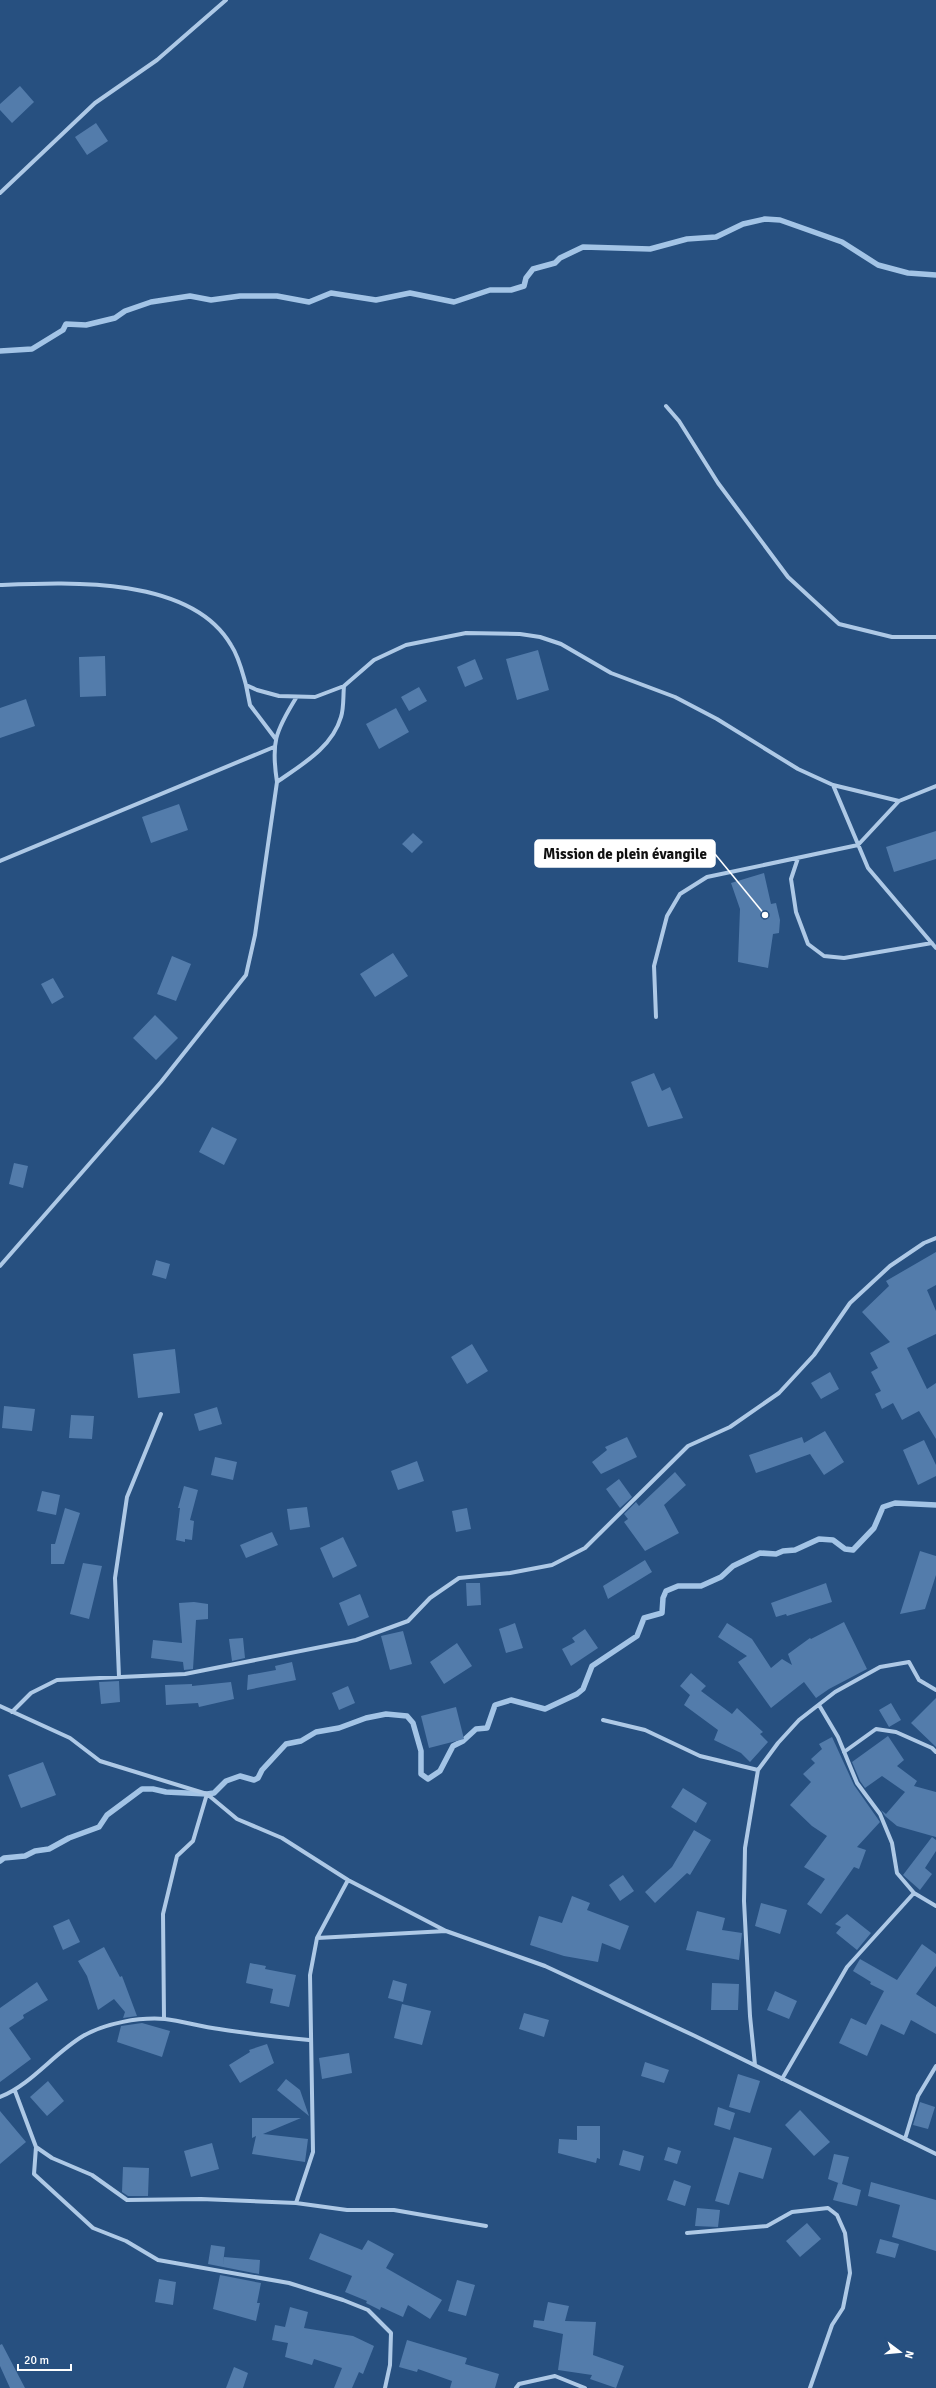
<svg xmlns="http://www.w3.org/2000/svg" width="936" height="2388" font-family="Signika,sans-serif">
<style>
.lines{fill:none;stroke-linecap:round;stroke-linejoin:round}
.stream{stroke:#a3c4e6;stroke-width:5.5}
.building{fill:#537cab}
.street{stroke:#aec9e6;stroke-width:4}
.leader{fill:none;stroke:#fff;stroke-width:1.5}
.callout-dot{fill:#fff;stroke:#275080;stroke-width:1.5}
.callout{fill:#fff;stroke:#fff;stroke-width:1.5}
.callout-label{font-size:15px;text-anchor:middle;font-weight:bold;fill:#111}
</style>
<rect width="100%" height="100%" fill="#275080"/>
<g class="lines">
<path class="stream" d="M0,351L32,349L63,330L66,324L86,325L115,318L125,311L151,302L190,296L211,300L240,296H277L309,302L331,293L376,300L410,293L454,302L490,290H511L524,286L526,278L533,269L555,263L560,258L583,247L650,249L687,239L716,237L743,224L765,219L780,220L842,242L878,265L908,273L936,275
M0,1861L4,1858L25,1856L35,1851L49,1849L69,1838L99,1827L107,1815L142,1789H153L166,1792L207,1794L214,1793L226,1781L240,1776L254,1780L258,1778L262,1770L286,1744L301,1741L316,1732L339,1728L366,1718L386,1714L407,1716L413,1723L421,1751V1774L428,1779L440,1771L453,1746L463,1741L476,1729L487,1728L495,1705L511,1700L545,1709L577,1694L583,1689L592,1666L637,1636L644,1618L662,1613L663,1598L666,1591L678,1586H701L721,1577L733,1566L760,1553L776,1554L783,1551L795,1550L819,1539L833,1540L845,1549L853,1550L874,1528L883,1507L895,1503L936,1505"/>
</g>
<path class="building" d="M20,86L34,102L12,123L0,110V104Z
M96,123L108,141L87,155L75,137Z
M538,650L549,690L517,700L506,659Z
M105,656L106,696L80,697L79,657Z
M475,659L483,679L465,687L457,667Z
M419,687L427,701L409,711L401,697Z
M26,699L35,726L0,738V708Z
M396,708L409,732L379,749L366,724Z
M179,804L188,830L151,843L142,817Z
M936,831V859L894,872L886,847Z
M413,833L423,842L412,853L402,844Z
M764,873L771,904L776,903L780,920L779,933L773,934L768,968L738,962L740,909L731,883Z
M393,953L408,976L375,997L360,974Z
M172,956L191,964L176,1001L157,994Z
M53,978L64,997L52,1004L41,984Z
M155,1015L178,1038L156,1060L133,1038Z
M654,1073L662,1091L670,1087L683,1118L648,1127L631,1082Z
M212,1127L237,1139L224,1165L199,1152Z
M14,1163L28,1166L23,1188L9,1184Z
M936,1252V1285L927,1290L936,1311V1334L907,1348L927,1389L936,1383V1439L919,1411L902,1420L893,1403L882,1409L875,1394L881,1391L871,1372L878,1368L870,1353L890,1342L862,1312L889,1286L886,1281Z
M156,1260L170,1264L166,1279L152,1275Z
M472,1344L488,1371L467,1384L451,1357Z
M175,1349L180,1393L138,1398L133,1354Z
M830,1372L839,1389L821,1399L811,1383Z
M4,1406L35,1409L32,1431L2,1428Z
M217,1407L222,1424L199,1431L194,1414Z
M71,1415L94,1416L92,1439L69,1438Z
M825,1431L844,1462L824,1475L810,1454L756,1473L749,1455L802,1437L804,1443Z
M627,1437L637,1457L601,1474L592,1462L607,1450L605,1447Z
M924,1440L936,1465V1476L918,1485L903,1450Z
M215,1457L237,1462L233,1480L211,1475Z
M417,1461L424,1481L398,1490L391,1471Z
M675,1472L686,1485L664,1505L679,1533L645,1551L624,1522L628,1519L624,1514L636,1502L639,1506Z
M619,1479L632,1497L620,1508L606,1489Z
M184,1486L198,1490L190,1520L194,1521L192,1540L185,1539V1542L176,1540L180,1508H178Z
M42,1491L60,1495L56,1515L37,1511Z
M307,1507L310,1527L290,1530L287,1509Z
M65,1508L80,1513L64,1564H51V1544H55Z
M467,1508L471,1529L456,1532L452,1511Z
M272,1532L278,1545L246,1558L240,1545Z
M343,1537L357,1566L333,1578L320,1548Z
M920,1551L936,1556V1575L925,1609L900,1614Z
M645,1560L652,1572L608,1599L603,1586Z
M83,1563L102,1566L89,1619L70,1614Z
M466,1583H480L481,1605L467,1606Z
M826,1583L832,1602L787,1616L786,1614L776,1617L771,1603Z
M360,1594L369,1617L348,1626L339,1603Z
M194,1602L208,1604V1619L196,1620L193,1669L184,1670L183,1662L151,1658L153,1640L182,1643L179,1603Z
M844,1622L867,1669L829,1689L816,1698L804,1682L771,1708L738,1662L747,1656L718,1637L727,1623L752,1639L771,1668L782,1659L792,1665L788,1654L810,1638L811,1639Z
M515,1623L523,1648L506,1653L499,1629Z
M585,1629L598,1648L571,1666L562,1649L575,1642L572,1638Z
M403,1631L412,1664L390,1670L381,1636Z
M243,1638L245,1658L232,1661L229,1639Z
M457,1643L472,1666L444,1684L430,1662Z
M292,1662L296,1680L247,1690L248,1675L276,1670L275,1666Z
M691,1673L706,1686L701,1691L732,1714L737,1708L763,1732L760,1734L768,1742L750,1762L741,1753L714,1740L718,1730L684,1705L690,1695L680,1686Z
M119,1681L120,1702L101,1704L99,1682Z
M231,1682L234,1699L199,1707L198,1703L166,1705L165,1685L192,1684V1686Z
M348,1686L355,1703L339,1710L332,1693Z
M936,1698V1747L911,1723Z
M891,1703L901,1720L889,1727L879,1710Z
M456,1707L464,1739L429,1748L421,1716Z
M888,1736L904,1760L897,1766L917,1781L914,1786L936,1792V1837L897,1826L885,1816L881,1810L886,1814L905,1792L882,1776L865,1788L860,1781L852,1762Z
M832,1737L854,1785L880,1822L857,1847L866,1850L859,1869L854,1867L821,1914L807,1904L825,1879L804,1867L827,1836L812,1826L790,1805L811,1782L803,1774L815,1763L811,1759L822,1749L819,1744Z
M43,1762L56,1795L21,1808L8,1775Z
M683,1788L707,1803L696,1823L671,1807Z
M694,1830L711,1840L690,1875L687,1873L655,1903L645,1892L672,1867Z
M932,1837L936,1840V1851L925,1868L932,1874L920,1890L903,1875Z
M623,1875L634,1891L620,1901L609,1885Z
M572,1896L590,1903L587,1910L629,1926L620,1950L602,1943L598,1962L564,1956L530,1945L539,1916L562,1923Z
M761,1903L787,1910L780,1934L755,1926Z
M697,1911L725,1918L722,1930L742,1933L739,1960L686,1950Z
M847,1914L871,1933L857,1950L836,1933L841,1927L835,1924Z
M69,1919L80,1942L63,1950L53,1926Z
M922,1944L936,1954V1966L916,1994L936,2007V2034L911,2020L904,2035L881,2024L867,2056L839,2043L851,2018L866,2025L884,1991L870,1984L871,1982L853,1971L860,1959L897,1980Z
M104,1947L120,1977L122,1976L137,2016L123,2018L125,2012L114,1999L98,2010L87,1976L78,1961Z
M250,1963L266,1966L265,1969L296,1975L289,2007L270,2003L273,1989L246,1983Z
M393,1980L407,1984L403,2002L388,1998Z
M37,1982L48,2000L23,2015L24,2018L9,2028L31,2059L0,2082V2008Z
M712,1983L739,1984L738,2010H711Z
M775,1991L797,2001L789,2019L767,2010Z
M402,2004L431,2011L422,2045L394,2038Z
M524,2013L549,2020L544,2037L519,2029Z
M142,2023L170,2031L162,2057L117,2042L121,2026Z
M267,2044L274,2063L240,2083L229,2065L250,2052L249,2050Z
M349,2053L352,2073L322,2079L319,2058Z
M645,2062L669,2070L664,2083L641,2076Z
M738,2074L760,2081L750,2113L729,2107Z
M286,2079L300,2090L309,2116L277,2090Z
M48,2081L64,2101L47,2116L30,2097Z
M920,2102L935,2107L928,2129L913,2125Z
M718,2107L735,2113L730,2130L714,2125Z
M800,2110L830,2142L814,2156L785,2125Z
M0,2111L26,2142L0,2164Z
M252,2118H301L263,2134L308,2139L305,2162L252,2154L256,2136L252,2138Z
M577,2126H600V2159L597,2158L596,2163L558,2153L559,2139L577,2140Z
M734,2137L772,2148L763,2179L739,2172L729,2205L715,2201Z
M212,2143L219,2169L191,2177L184,2151Z
M668,2147L681,2151L677,2164L664,2160Z
M623,2150L644,2156L640,2171L619,2165Z
M834,2154L849,2157L842,2184L861,2190L857,2206L833,2200L838,2183L841,2184L828,2179Z
M123,2167L149,2168L148,2196H128L122,2192Z
M674,2180L691,2186L685,2206L667,2200Z
M871,2182L936,2200V2251L892,2237L900,2205L868,2196Z
M697,2208L720,2210L718,2227L695,2226Z
M807,2223L821,2239L800,2257L786,2241Z
M320,2233L362,2250L368,2240L394,2254L386,2268L442,2300L430,2319L408,2305L403,2317L381,2307L380,2310L366,2303L367,2301L345,2292L352,2276L309,2259Z
M880,2239L899,2244L895,2258L876,2253Z
M211,2245L225,2247L223,2264L224,2257L260,2260L259,2274L208,2264Z
M220,2275L261,2283L257,2303H260L256,2321L213,2309Z
M159,2279L176,2282L173,2305L155,2302Z
M457,2280L475,2285L466,2316L448,2311Z
M548,2302L569,2306L565,2321L596,2322L593,2355L624,2366L616,2388L590,2379L592,2375L558,2370L563,2334L533,2327L534,2320L544,2321Z
M290,2307L308,2312L304,2328L353,2336L374,2346L363,2374L359,2372L352,2388H334L342,2368L314,2359L312,2365L285,2357L288,2343L272,2340L275,2325L285,2327Z
M407,2340L467,2358L465,2364L499,2374L495,2388H450L452,2381L418,2369L417,2372L399,2367Z
M2,2344L25,2388H10L0,2366V2345Z
M234,2367L248,2373L243,2388H226Z"/>
<g class="lines">
<path class="street" d="M0,193L95,103L157,60L226,0
M666,406L679,421L718,483L788,577L839,624L892,637H936
M0,585C69,582 191,576 231,645C239,657 242,671 246,685L257,690L279,696L315,697L344,686L374,660L406,645L466,633L520,634L540,637L561,644L611,673L675,697L717,719L798,769L833,785L899,801L936,786
M246,685L250,705L275,738
M277,782C301,765 332,748 341,717C344,708 343,696 344,686
M833,785L868,868L936,948
M798,858L791,879L796,912L808,944L824,956L844,958L932,943
M0,861L274,747
M656,1017L654,966L667,916L680,894L707,877L858,845L899,801
M0,1266L161,1082L246,975L255,935L277,782C271,743 275,732 296,698
M119,1677L115,1578L127,1497L161,1414
M819,1705L838,1737L857,1783L880,1814L892,1843L897,1873L914,1893L936,1906
M0,1706L70,1738L100,1761L207,1794L237,1819L282,1838L348,1880L446,1931L545,1966L695,2036L936,2154
M12,1712L31,1693L57,1680L185,1674L356,1640L408,1621L430,1598L459,1578L510,1573L552,1565L585,1548L688,1446L730,1427L779,1393L814,1355L850,1303L890,1266L924,1243L936,1238
M603,1720L645,1730L700,1756L758,1770
M844,1752L876,1729L896,1732L932,1748L936,1752
M317,1938L446,1931
M164,2019L163,1914L177,1856L193,1841L207,1794
M755,2065L750,2016L744,1901L745,1848L758,1770L778,1743L799,1720L835,1692L880,1667L909,1662L919,1680L936,1690
M782,2079L847,1967L914,1893
M15,2091L36,2147L34,2174L93,2228L126,2241L158,2260L289,2283L343,2300L368,2310L391,2333L390,2365L385,2388
M0,2097C32,2084 53,2054 83,2036C106,2023 139,2017 165,2019C183,2021 201,2027 219,2029C249,2034 279,2037 309,2040
M905,2139L918,2096L936,2066
M36,2147L52,2158L92,2175L127,2200L201,2199L296,2203L347,2210H394L486,2226
M296,2203L313,2152L310,1975L317,1938L348,1880
M687,2233L767,2226L792,2212L828,2208L837,2215L845,2233L850,2273L843,2308L832,2325L810,2388
M516,2388L519,2384L555,2376L585,2388"/>
</g>
<path class="leader" d="M765 915L715 854"/>
<circle class="callout-dot" cx="765" cy="915" r="4"/>
<rect class="callout" x="535" y="840" width="180" height="27" rx="4"/>
<g class="callout-label">
<text x="625" y="859">Mission de plein évangile</text>
</g>
<g transform="translate(900 2352) rotate(106)" stroke="#275080" stroke-width="3" paint-order="stroke">
<path d="M0-3L7 15L0 10L-7 15Z" fill="#ffffff"/>
<text y="-6" font-size="11" font-weight="bold" text-anchor="middle" fill="#ffffff">N</text>
</g>
<path d="M18 2364v6h53v-6" fill="none" stroke="#ffffff" stroke-width="2"/>
<text x="24" y="2364" font-size="12" fill="#ffffff" stroke="#275080" stroke-width="3" paint-order="stroke">20 m</text>
</svg>
